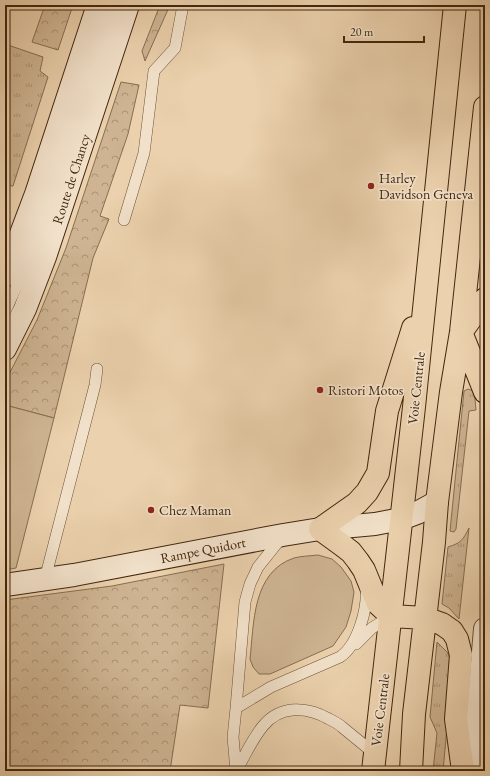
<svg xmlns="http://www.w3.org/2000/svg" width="490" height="776" font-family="'EB Garamond',serif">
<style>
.grass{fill:url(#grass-tufts);stroke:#886e50}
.forest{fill:url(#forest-crowns);stroke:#886e50}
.garden{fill:#ceb492;stroke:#886e50}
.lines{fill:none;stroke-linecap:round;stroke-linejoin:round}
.service-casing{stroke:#6c5236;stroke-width:12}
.tertiary-casing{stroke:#6c5236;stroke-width:24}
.secondary-casing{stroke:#42270e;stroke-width:24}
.primary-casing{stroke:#42270e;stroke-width:24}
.service{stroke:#f2e1ca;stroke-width:11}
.tertiary{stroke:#f2e1ca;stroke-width:22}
.secondary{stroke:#f2e1ca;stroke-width:22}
.primary{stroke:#ebd1ad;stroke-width:22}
.poi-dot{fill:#8f2418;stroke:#f2e1ca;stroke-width:1.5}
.labels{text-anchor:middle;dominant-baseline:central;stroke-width:3.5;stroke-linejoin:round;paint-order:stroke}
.poi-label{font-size:14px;fill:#42270e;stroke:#f2e1ca;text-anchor:start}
.street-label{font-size:14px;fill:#42270e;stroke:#f2e1ca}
</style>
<defs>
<pattern id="grass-tufts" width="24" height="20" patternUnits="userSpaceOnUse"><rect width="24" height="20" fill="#ceb492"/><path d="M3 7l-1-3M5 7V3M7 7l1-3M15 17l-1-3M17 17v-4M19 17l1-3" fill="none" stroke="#a99276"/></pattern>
<pattern id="forest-crowns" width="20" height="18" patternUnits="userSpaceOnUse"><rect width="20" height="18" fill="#ceb492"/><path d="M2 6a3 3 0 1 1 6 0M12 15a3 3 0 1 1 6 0" fill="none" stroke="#a99276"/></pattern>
</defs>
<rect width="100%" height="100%" fill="#ebd1ad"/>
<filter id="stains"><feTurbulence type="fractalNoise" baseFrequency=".005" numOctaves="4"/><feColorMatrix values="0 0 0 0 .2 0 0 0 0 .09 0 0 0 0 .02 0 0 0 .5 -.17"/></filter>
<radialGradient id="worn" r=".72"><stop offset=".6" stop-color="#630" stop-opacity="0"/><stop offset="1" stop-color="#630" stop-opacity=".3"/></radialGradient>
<path class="grass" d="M5,44L43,57L40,71L48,77L13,186L5,185Z
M468,389L473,391L475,399L476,410L469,411L456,529L454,532L450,531L464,391Z
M469,528L459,619L449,608L442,604L448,547C461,543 463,540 469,528Z
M437,642L447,652L451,660L448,717L443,771H433L437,733L430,717Z"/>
<path class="forest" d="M45,5H73L58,50L32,42Z
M160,5H170L145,61L142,51Z
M121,82L139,85L128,134L100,216L109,219L93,258L54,418L5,405V382L37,320L66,248Z
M224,564L208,708L180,705L170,771H5V600L112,586Z"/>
<path class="garden" d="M5,405L54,418L16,568L5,570Z
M318,555L332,559L341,567L351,581L354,592L351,611L346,627L333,646L270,674H259L253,667L250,659C254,624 252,572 294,558C301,556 310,556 318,555Z"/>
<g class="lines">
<defs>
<path id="service" d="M124,220L144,153L154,71L175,48L183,5
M5,312L22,274L39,227L113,5
M45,579L95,385L97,369
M356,644L372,628L391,616
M236,708L271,687L340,657C358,645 368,608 366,587
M236,771L233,737L236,708L245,602L250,584L258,567L282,537
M236,771C245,756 252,739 263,726C280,705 307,706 329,719C333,721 339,724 342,727C353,736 364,745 375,754"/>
<path id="tertiary" d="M468,771L478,710L485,629"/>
<path id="secondary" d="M5,276L36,194L98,5
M5,349L25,309L45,257L128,5
M5,585L74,575L283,535L320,529L375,524L401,519L417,513L437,502"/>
<path id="primary" d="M413,328L387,411L378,473L367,492L357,503L320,529L342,545L351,552L358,561L364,570L378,604L391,616L425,618L442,624L452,631L457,639L461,655L456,719L463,771
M462,331L485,299
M461,332L485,392
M373,771L414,407L455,5
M411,771L414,714L434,542L437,502L451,392L461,332L485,107"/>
</defs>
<use href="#service" class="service-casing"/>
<use href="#tertiary" class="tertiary-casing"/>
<use href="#secondary" class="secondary-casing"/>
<use href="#primary" class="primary-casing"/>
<use href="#service" class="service"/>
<use href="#tertiary" class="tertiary"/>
<use href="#secondary" class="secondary"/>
<use href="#primary" class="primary"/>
</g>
<g class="poi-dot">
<circle cx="371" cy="186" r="4"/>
<circle cx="320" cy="390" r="4"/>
<circle cx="151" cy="510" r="4"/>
</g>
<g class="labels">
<g class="poi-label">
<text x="379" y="178">Harley<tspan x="379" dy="16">Davidson Geneva</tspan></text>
<text x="328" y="390">Ristori Motos</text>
<text x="159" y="510">Chez Maman</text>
</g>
<g class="street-label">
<text transform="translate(71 179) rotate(-72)">Route de Chancy</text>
<text transform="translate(416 388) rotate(-84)">Voie Centrale</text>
<text transform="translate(203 550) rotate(-11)">Rampe Quidort</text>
<text transform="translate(380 710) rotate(-83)">Voie Centrale</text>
</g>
</g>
<rect width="490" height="776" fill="none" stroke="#ebd1ad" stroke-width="20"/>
<rect x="6" y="6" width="478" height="764" fill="none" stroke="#42270e" stroke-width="2"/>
<rect x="10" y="10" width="470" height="756" fill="none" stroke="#42270e"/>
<path d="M344 36v6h80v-6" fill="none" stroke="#42270e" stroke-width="2"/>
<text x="350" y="36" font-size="12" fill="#42270e" stroke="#f2e1ca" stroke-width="3" paint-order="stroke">20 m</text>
<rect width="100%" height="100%" filter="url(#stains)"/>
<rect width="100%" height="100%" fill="url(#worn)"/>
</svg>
